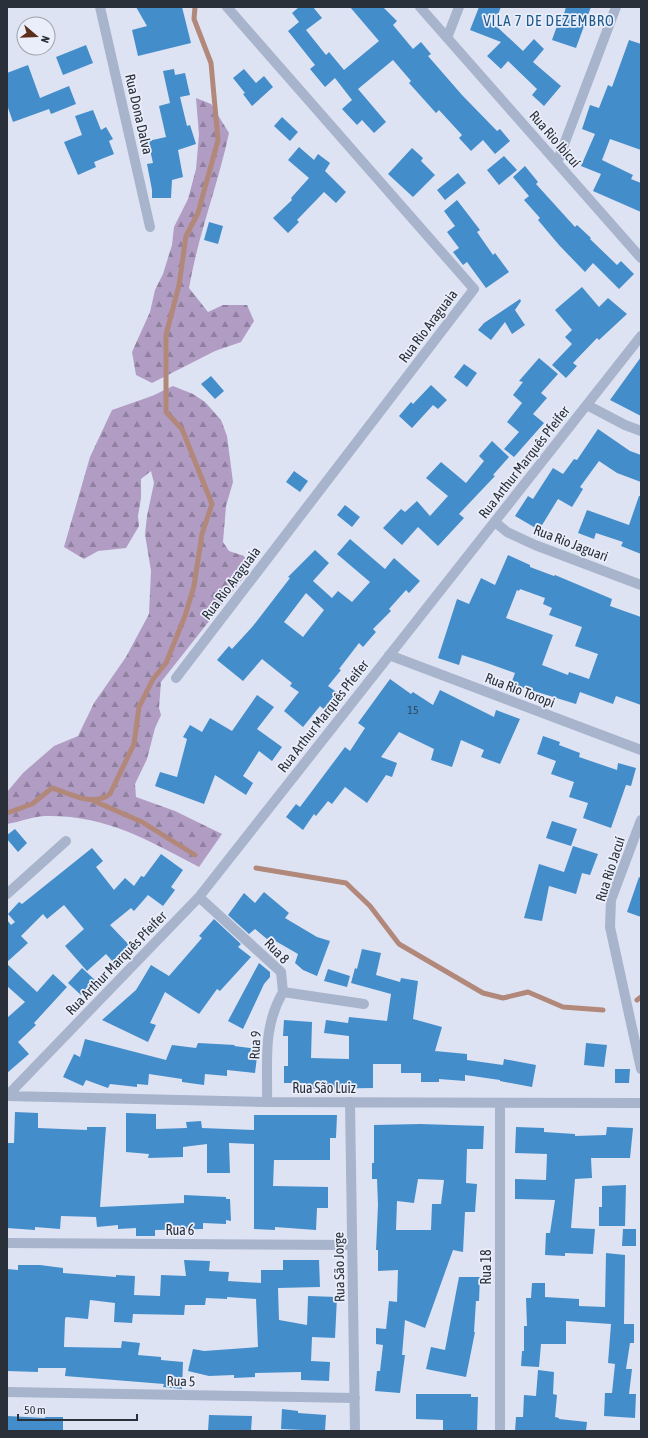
<svg xmlns="http://www.w3.org/2000/svg" width="648" height="1438" font-family="'Asap Condensed',sans-serif">
<style>
.forest{fill:url(#forest-firs)}
.lines{fill:none;stroke-linecap:round;stroke-linejoin:round}
.stream{stroke:#b2887b;stroke-width:5}
.building{fill:#448dcb;fill-rule:evenodd}
.minor{stroke:#a8b4cc;stroke-width:10}
.labels{text-anchor:middle;dominant-baseline:central;stroke-width:3.5;stroke-linejoin:round;paint-order:stroke}
.number-label{font-size:12px;fill:#30475e}
.street-label{font-size:14px;fill:#293039;stroke:#eaeefb}
.neighbourhood-label{font-size:15px;letter-spacing:1px;fill:#1e5a8b;stroke:#eaeefb}
</style>
<defs>
<pattern id="forest-firs" width="22" height="20" patternUnits="userSpaceOnUse"><rect width="22" height="20" fill="#b19cc3"/><path d="M5 1l3.5 6h-7zM16 11l3.5 6h-7z" fill="#90809f"/></pattern>
</defs>
<rect width="100%" height="100%" fill="#dde3f3"/>
<path class="forest" d="M196,98L211,104L229,133C218,185 198,235 189,288L208,312L223,305H247L254,321L241,342L215,351L152,383L136,375L132,352L150,312L155,290L163,274L172,245L174,227L188,199L196,169L199,135Z
M173,386L193,394L205,402L221,420L227,436L233,482L226,506L223,542L229,551L244,556L247,563L244,577L161,682L159,708L161,715L155,728L147,759L135,784L136,797L175,811L222,834L199,867C148,840 106,815 46,816C34,816 20,822 7,824V792L23,773L54,746L78,736L94,703L126,657L149,614L151,571L145,534L147,516L154,483L151,471L141,479V498L138,516L139,526L126,548L98,551L84,559L64,547L90,457L112,410L152,396Z"/>
<g class="lines">
<path class="stream" d="M94,801L142,822L195,855
M7,813L32,804L52,788C71,794 93,807 110,794L134,744L139,707L153,679L166,663L185,616L194,586L202,534L212,504L182,429L166,412V335L179,285L186,236L198,213L218,140L211,63L194,19L195,7
M256,868L346,883L370,906L399,944L483,993L503,998L528,992L563,1007L603,1010
M637,1000L641,997"/>
</g>
<path class="building" d="M136,7H182L191,43L138,56L132,30L147,26Z
M299,7H313L322,18L306,30L326,55L329,52L344,70L379,41L350,7H383L397,21L393,25L413,49L421,42L431,54L428,56L462,95L497,131L500,129L510,141L495,154L483,140L471,151L459,138L462,135L439,110L436,113L409,83L411,81L393,60L358,89L386,122L374,133L362,120L357,125L342,109L352,100L335,78L325,87L310,69L315,65L288,31L299,22L292,13Z
M479,7H501L494,24L523,51L534,39L544,49L533,62L561,86L544,106L532,95L537,89L508,61L501,69L487,56L501,42L470,30Z
M566,7H591L576,48L552,40L557,26L560,27Z
M629,40L641,44V150L610,139L602,160L633,175L631,179L641,183V212L593,191L601,174L581,166L595,134L582,129L590,105L599,108L608,85L612,87Z
M86,45L93,63L63,75L56,57Z
M28,65L40,98L69,86L76,104L51,114L49,109L13,122L7,105V73Z
M174,69L175,75L185,73L190,95L180,97L187,126L190,125L196,144L178,150L183,177L172,180L171,198H152V190L147,164L153,163L148,141L166,137L159,106L170,103L163,71Z
M244,69L256,83L264,76L273,87L252,106L243,94L245,93L233,78Z
M93,110L101,130L106,127L113,139L109,141L114,154L94,162L96,167L78,175L64,142L82,135L75,116Z
M282,117L298,132L290,141L274,126Z
M299,147L314,160L318,154L330,163L325,171L346,192L336,203L324,192L297,220L299,222L288,233L273,218L292,200L291,198L309,178L288,160Z
M412,148L423,158L421,161L435,175L413,197L388,174Z
M504,156L517,170L499,185L487,170Z
M525,166L538,182L536,184L575,227L577,225L591,238L590,239L617,265L621,261L634,274L619,289L593,263L585,272L559,245L538,220L540,218L524,200L529,196L513,177Z
M458,173L466,183L445,200L437,190Z
M457,200L480,230L477,232L493,255L495,253L509,272L486,288L467,262L463,265L453,252L459,248L447,232L455,226L444,211Z
M209,222L223,226L218,244L204,240Z
M582,287L599,307L608,298L627,314L599,340L597,338L573,363L577,366L566,378L552,365L572,344L565,337L572,330L555,310Z
M520,299L521,301L515,310L525,325L512,334L505,322L491,340L478,330L484,323Z
M641,357V416L610,400Z
M539,358L558,374L541,393L547,398L533,414L544,423L514,457L504,449L519,432L507,422L522,403L513,395L523,382L519,381Z
M464,364L477,373L467,387L454,377Z
M211,376L224,391L215,399L201,384Z
M431,385L447,400L438,409L433,405L412,428L399,416L411,402L413,404Z
M598,429L630,451L641,455V482L617,473L599,461L580,487L583,489L572,507L558,499L539,530L515,516L528,496L533,499L553,468L563,474L574,459L577,460Z
M492,441L509,457L493,475L495,476L459,514L464,518L438,546L418,527L402,545L383,528L401,509L405,512L417,501L430,516L448,496L426,478L441,462L466,483L484,461L479,456Z
M294,471L308,481L300,492L286,482Z
M639,496H641V554L621,546L623,542L596,533L594,539L578,533L587,510L629,525Z
M345,505L360,517L352,527L337,515Z
M350,539L385,569L394,558L420,581L409,593L406,590L389,609L391,611L373,629L376,632L363,647L359,643L339,669L341,670L328,686L339,694L326,711L320,706L303,727L284,711L299,692L290,686L292,683L262,659L243,681L217,660L229,646L232,649L253,626L290,578L288,577L315,550L329,563L313,581L332,598L338,591L352,602L370,582L337,554ZM306,593L324,610L303,637L284,622Z
M508,555L530,565V567L554,576L555,575L612,599L610,606L641,617V705L616,696L613,704L580,692L576,704L511,684L515,673L487,663L462,655L459,665L438,658L457,599L469,604L481,578L495,585ZM520,589L545,598L543,604L552,608L549,615L582,627L575,646L598,654L589,679L569,672L568,675L542,665L553,635L506,618L517,590L519,591Z
M390,679L411,694L413,692L433,705L440,690L494,717L496,710L520,719L500,764L481,757L484,750L461,740L452,767L431,760L434,749L399,732L381,757L397,763L392,777L386,775L367,803L345,787L332,804L328,801L316,816L314,814L303,830L286,817L296,804L300,807L345,747L350,751L365,728L358,723Z
M257,695L274,707L257,729L282,747L272,761L259,751L243,776L253,783L246,795L215,775L204,804L155,786L160,772L177,777L187,739L183,737L190,725L202,732L210,718L232,731Z
M543,736L560,742L559,745L580,753L579,757L617,770L618,763L636,768L631,786L626,785L611,828L583,818L588,803L569,797L574,782L551,774L556,761L537,754Z
M552,821L577,829L571,846L546,838Z
M15,829L27,843L18,852L7,839V835Z
M573,846L598,854L590,875L582,873L576,894L549,886L542,921L524,918L539,864L564,872Z
M92,848L103,861L96,867L114,890L125,878L134,886L141,876L144,877L161,854L183,870L171,887L175,890L163,906L148,895L134,911L131,908L110,925L131,947L115,964L106,954L87,971L65,946L84,929L64,905L47,919L43,914L21,936L28,943L7,962V920L11,925L15,922L8,914L19,902L22,904Z
M639,877L641,878V917L627,912Z
M264,892L289,913L285,918L317,937L330,941L317,976L303,970L295,963L298,954L272,939L273,937L271,936L267,939L255,929L249,934L228,915L244,893L255,903Z
M214,919L241,944L238,947L251,957L220,991L217,989L199,1014L165,992L150,1023L156,1025L148,1042L102,1020L136,990L151,965L169,976L202,938L199,936Z
M362,949L381,953L376,975L400,982L401,978L418,981L413,1019L442,1027L435,1051L467,1054V1060L503,1065L504,1059L536,1065L532,1087L500,1081V1080L465,1075V1081L439,1079V1082H421V1073H401V1064H373V1088L306,1089V1083H284V1066H288V1036H283L284,1020L312,1022L311,1058L349,1059V1036L324,1033L326,1020L348,1023L349,1017L387,1021L391,994L351,983L355,968L357,969Z
M259,963L270,972V977L264,984L243,1029L228,1021Z
M7,964L37,992L53,974L67,987L34,1023L36,1025L18,1042L29,1054L7,1073V1018L25,1002L7,986Z
M82,968L95,980L81,995L68,983Z
M328,969L350,976L347,987L324,981Z
M85,1039L166,1060L172,1045L196,1048L198,1043L235,1045L234,1046L258,1049L255,1073L227,1070V1076L205,1074L204,1085L182,1082V1079L149,1074L148,1085L137,1084V1087L110,1084L108,1088L86,1080L83,1086L63,1077L74,1054L80,1057Z
M586,1043L607,1045L604,1067L584,1065Z
M615,1069H630L629,1083H615Z
M15,1112L38,1113V1128L87,1130V1127H106L100,1207L184,1203V1195L226,1197V1199H230L231,1221L226,1220V1224L203,1223V1229L155,1230V1236H136V1228L118,1229V1225L97,1227L96,1217L61,1216L60,1229L35,1227V1230L7,1228V1143H14Z
M126,1113L156,1114V1129L187,1128L186,1122L201,1121L202,1128L254,1130V1115H337L336,1138H330V1160H274L273,1186L328,1187V1208H317L316,1230L275,1227V1230L254,1229V1144L229,1143L230,1173H207V1144L183,1147V1157L148,1158L149,1154L126,1152Z
M420,1124L484,1126L483,1149H467L466,1183L477,1184L475,1212H465L463,1252L453,1250L425,1328L405,1320L402,1355H405L400,1393L375,1391L377,1371H380L383,1345L376,1344V1328L386,1329L389,1301L397,1302L398,1270L378,1271V1250H376L378,1205L377,1179H372V1163H374V1125ZM418,1179L444,1180L441,1204H432L431,1230H396L397,1201L414,1203Z
M516,1127L544,1128V1132L575,1134V1136L606,1135L607,1127L633,1128L630,1158H591L592,1178L575,1179L571,1228L595,1229L593,1254L565,1253V1256L545,1255L546,1233H550L555,1200L515,1199V1179L546,1180L547,1154L515,1153Z
M626,1185L625,1226H599V1207H602V1186Z
M623,1229H636V1246H622Z
M606,1253L625,1255L624,1324H634V1343H630L626,1369H632L629,1394H636L635,1418L604,1416L605,1393H612L615,1364L608,1363L611,1324L566,1321V1344H541L539,1367L521,1366L522,1351H524V1326H527L526,1298H531L532,1283H545V1297L579,1299V1306L605,1307Z
M184,1260L210,1261L209,1271L229,1272L228,1281L261,1283V1270H283V1260H319L320,1287L278,1288L279,1320L307,1325L308,1296L337,1297L335,1338L312,1337L311,1361L330,1362L329,1381L301,1380V1372L255,1373V1377L234,1378V1375L209,1376L188,1371L193,1349L204,1351L258,1347L256,1299L227,1297V1299L206,1298L205,1305H185L184,1315L133,1314L132,1323L114,1322L115,1303L90,1300L88,1319L66,1317L65,1319L64,1347L121,1348L122,1341L140,1343L138,1355L161,1357V1360L183,1362L182,1389L163,1387L164,1384L65,1376L66,1368H38V1372L7,1371V1269L18,1270V1265H40L63,1268V1273L116,1277V1275L135,1276L134,1295L160,1296L161,1275L186,1276Z
M459,1277H480L479,1301H476L474,1332H475L466,1377L426,1369L431,1347L445,1350Z
M538,1370L554,1372L553,1394L557,1395L555,1417L559,1418V1419L587,1422L586,1431H515L516,1417H523L524,1395L536,1396Z
M416,1394H471V1397H478L477,1431H443V1420L416,1419Z
M282,1409L298,1411V1413L326,1415L325,1431L281,1429Z
M209,1415L252,1416L251,1431H208Z
M7,1416L45,1418V1417H63V1431H7Z"/>
<g class="lines">
<path class="minor" d="M100,7L150,227
M420,7L641,258
M447,38L459,7
M557,163L616,7
M587,405L625,425L641,431
M495,522L507,532L535,545L641,585
M389,655L641,750
M176,678L474,289L227,7
M641,820L611,900L610,927L641,1069
M7,894L66,841
M199,897L281,972L283,992
M283,992L364,1004
M7,1096L199,897L641,336
M7,1096L267,1102L641,1103
M267,1102C268,1062 262,1028 283,992
M350,1102L355,1431
M7,1243L352,1245
M7,1392L355,1398
M500,1431V1103"/>
</g>
<g class="labels">
<g class="number-label">
<text x="413" y="710">15</text>
</g>
<g class="street-label">
<text transform="translate(139 114) rotate(77)">Rua Dona Dalva</text>
<text transform="translate(555 139) rotate(49)">Rua Rio Ibicuí</text>
<text transform="translate(428 326) rotate(-53)">Rua Rio Araguaia</text>
<text transform="translate(524 462) rotate(-52)">Rua Arthur Marquês Pfeifer</text>
<text transform="translate(571 543) rotate(21)">Rua Rio Jaguari</text>
<text transform="translate(231 583) rotate(-53)">Rua Rio Araguaia</text>
<text transform="translate(520 690) rotate(21)">Rua Rio Toropi</text>
<text transform="translate(323 716) rotate(-52)">Rua Arthur Marquês Pfeifer</text>
<text transform="translate(610 869) rotate(-72)">Rua Rio Jacuí</text>
<text transform="translate(277 951) rotate(46)">Rua 8</text>
<text transform="translate(116 963) rotate(-46)">Rua Arthur Marquês Pfeifer</text>
<text transform="translate(255 1045) rotate(-87)">Rua 9</text>
<text x="324" y="1088">Rua São Luiz</text>
<text x="180" y="1230">Rua 6</text>
<text transform="translate(339 1267) rotate(-91)">Rua São Jorge</text>
<text transform="translate(486 1267) rotate(-90)">Rua 18</text>
<text transform="translate(181 1381) rotate(1)">Rua 5</text>
</g>
<g class="neighbourhood-label">
<text x="549" y="20">VILA 7 DE DEZEMBRO</text>
</g>
</g>
<rect width="648" height="1438" fill="none" stroke="#293039" stroke-width="16"/>
<g transform="translate(36 36) rotate(109)"><circle r="19" fill="#eaeefb" stroke="#9da2ad"/>
<path d="M0-3L7 15L0 10L-7 15Z" fill="#5c2e1c"/>
<text y="-6" font-size="11" font-weight="bold" text-anchor="middle" fill="#293039">N</text>
</g>
<path d="M18 1414v6h119v-6" fill="none" stroke="#293039" stroke-width="2"/>
<text x="24" y="1414" font-size="12" fill="#293039" stroke="#eaeefb" stroke-width="3" paint-order="stroke">50 m</text>
</svg>
